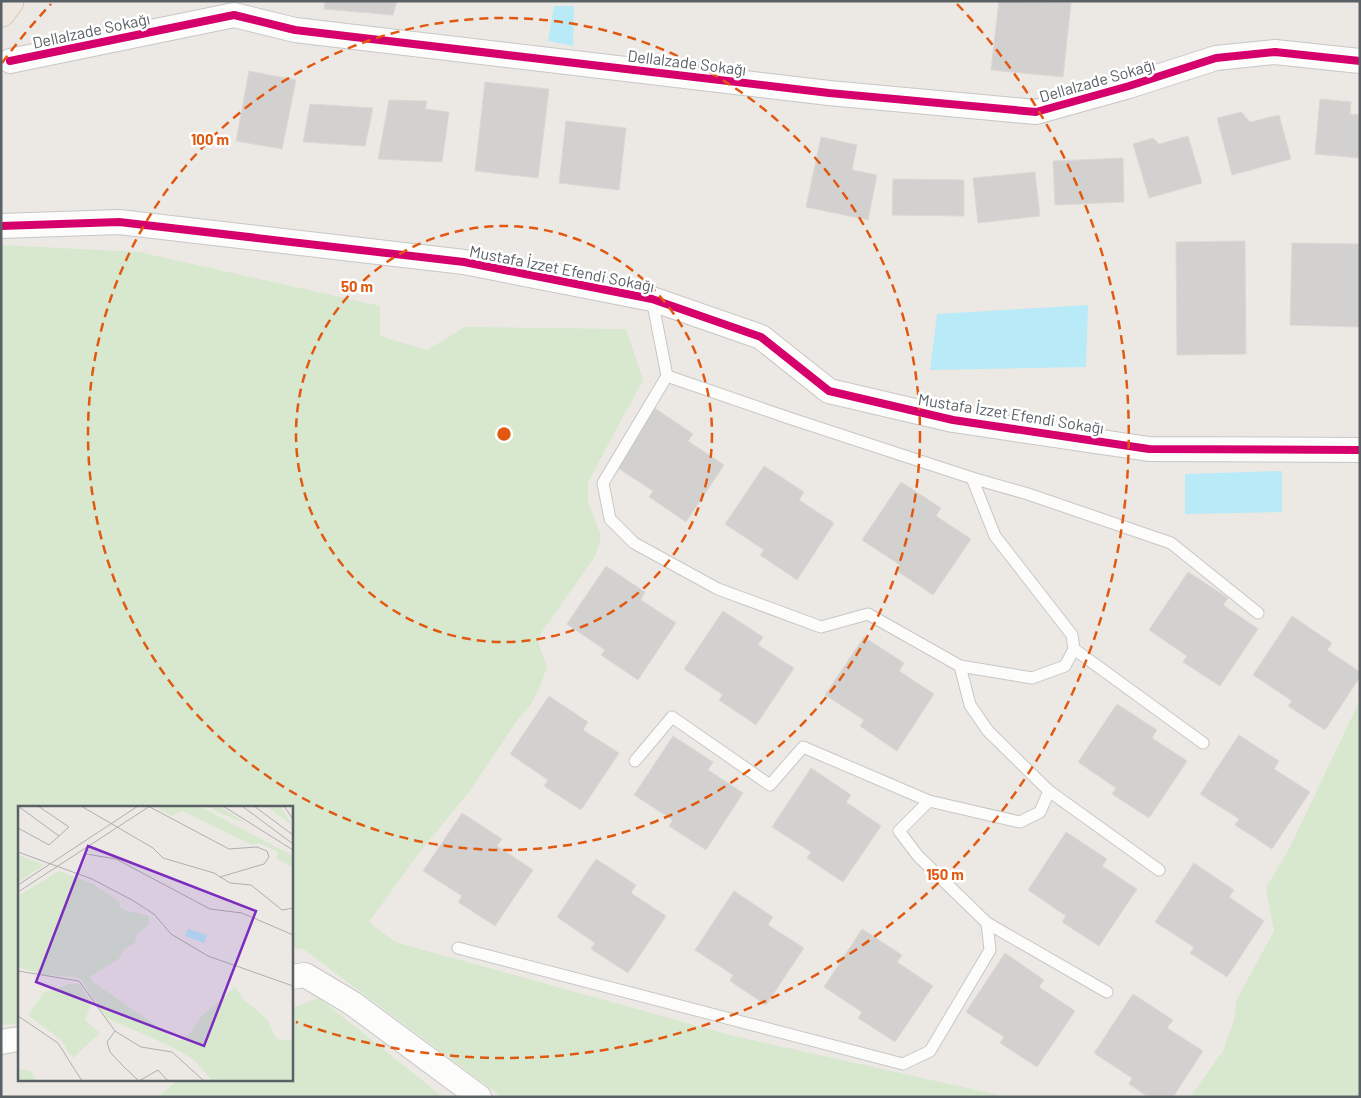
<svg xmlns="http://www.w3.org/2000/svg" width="1361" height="1098" font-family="Barlow,sans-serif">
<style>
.green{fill:#d7e8cf}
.water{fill:#b8eaf7}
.building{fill:#d3d1cf;stroke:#dcd8d4}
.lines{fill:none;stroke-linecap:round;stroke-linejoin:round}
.service-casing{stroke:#c7c7c6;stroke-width:13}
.minor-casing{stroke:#c7c7c6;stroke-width:26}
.motorway-casing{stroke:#c4aa92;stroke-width:29}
.service{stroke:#fcfcfb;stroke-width:11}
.minor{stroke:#fcfcfb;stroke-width:24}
.motorway{stroke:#efe8e0;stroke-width:28}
.cycleway-casing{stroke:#fff;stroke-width:11}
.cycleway{stroke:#d6006c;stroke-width:8}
.ring{fill:none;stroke:#e15910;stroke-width:2.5;stroke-dasharray:9 6}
.labels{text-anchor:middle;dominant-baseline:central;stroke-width:5;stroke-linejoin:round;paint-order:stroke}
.street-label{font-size:16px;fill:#5a6164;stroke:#fff}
.inset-road{fill:none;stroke:#aeafad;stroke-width:1}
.view{fill:#7b2cbf;fill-opacity:0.15;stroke:#7b2cbf;stroke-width:2.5}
.inset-edge{fill:none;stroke:#5a6164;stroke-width:2.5}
.centre{fill:#e15910;stroke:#fff;stroke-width:2.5}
.ring-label{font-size:15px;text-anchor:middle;font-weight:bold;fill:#e15910;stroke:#fff;stroke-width:5;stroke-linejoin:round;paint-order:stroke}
</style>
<rect width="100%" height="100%" fill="#ece9e5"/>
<path class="green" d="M1,245L139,252L380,306V336L427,350L465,327L626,329L643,380L588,482V502L601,536L596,555L537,639L547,667L540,687L531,704L518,719L469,792L419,853L369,922L395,942L734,1036L1007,1097H502L303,949L291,948V807H19V1024L1,1025Z
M1360,700V1097H1190L1223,1051L1234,1020L1237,999L1274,931L1266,888L1289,849Z
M319,998L443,1097H158L179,1079H291V1008Z"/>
<path class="water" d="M554,6H574L573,46L548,41Z
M1088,305L1086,367L930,370L937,314Z
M1282,471V512L1185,514V474Z"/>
<path class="building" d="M325,1H397L393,15L324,9Z
M999,1L1071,3L1063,77L991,70Z
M249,71L296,80L282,149L236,141Z
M485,82L549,89L538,178L475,171Z
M1320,99L1351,102L1350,114L1360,115V158L1315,154Z
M389,100L427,101L425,109L449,112L442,162L378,159Z
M310,104L373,108L365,146L303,142Z
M1241,112L1250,122L1279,115L1291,159L1232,175L1217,118Z
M566,121L626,128L619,190L559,183Z
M1188,136L1202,183L1149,198L1133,144L1153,138L1159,144Z
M821,137L857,145L852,170L877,175L868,220L806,207Z
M1123,158L1124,202L1055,205L1053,161Z
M1035,172L1040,216L978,223L973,178Z
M893,179L964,180V216L892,215Z
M1245,241L1246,354L1177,355L1176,242Z
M1292,243L1360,244V327L1290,325Z
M653,407L693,434L688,441L724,465L686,522L649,497L653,491L615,466Z
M764,466L804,492L799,500L834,523L797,580L760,555L764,550L725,524Z
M901,482L941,508L936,516L971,539L933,595L897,571L900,565L862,540Z
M606,566L645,592L641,600L676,623L638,680L601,655L605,650L567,624Z
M1188,572L1228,598L1223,605L1258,629L1220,686L1183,662L1187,656L1149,630Z
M723,611L763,637L758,645L794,668L756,725L719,700L723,695L684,669Z
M1292,616L1332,643L1327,650L1360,672V677L1325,730L1288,706L1292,701L1253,675Z
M864,637L904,663L899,671L934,694L897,751L860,726L864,720L825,695Z
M549,696L588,722L583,730L619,753L581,810L544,786L548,780L510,754Z
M1117,704L1157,730L1152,738L1187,761L1149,818L1112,794L1116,788L1078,762Z
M1239,735L1279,761L1274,769L1310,792L1272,849L1235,825L1239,819L1200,794Z
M673,736L713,762L708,770L743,793L706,850L669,826L673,820L634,795Z
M811,768L851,795L846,802L881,826L843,882L807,858L811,852L772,827Z
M462,813L502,839L497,846L533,870L495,926L458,902L462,896L423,871Z
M1066,832L1107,859L1102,866L1137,889L1099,946L1062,922L1066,916L1028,890Z
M596,859L636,885L631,893L666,916L628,973L591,949L595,943L557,917Z
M1194,863L1234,890L1229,897L1264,921L1227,977L1190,953L1194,947L1155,922Z
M734,891L773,917L768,925L804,948L766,1005L730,981L733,975L695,950Z
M862,929L902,955L897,962L933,986L895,1042L858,1018L862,1012L824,987Z
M1005,953L1044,980L1039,987L1075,1011L1037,1067L1000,1043L1004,1037L966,1012Z
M1133,994L1173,1020L1167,1028L1203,1051L1173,1097H1148L1129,1084L1132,1078L1094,1053Z"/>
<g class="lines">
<defs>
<path id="service" d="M667,376L603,483L610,519L634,543L718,589L821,627L868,614L960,666
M972,478L1028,494L1171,543L1258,613
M1074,649L1203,743
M635,761L672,717L770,785L803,747L929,801
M1049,791L1159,870
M987,923L1107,992
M458,948L903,1064L930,1051L990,950L987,923L918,856L899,831L929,801L1020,822L1040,812L1049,791L988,731L970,705L960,666L1032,678L1065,666L1074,649L1072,635L995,536L972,478L789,418L667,376L652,299"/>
<path id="minor" d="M10,61L234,15L295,30L829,93L1036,112L1129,86L1216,58L1275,52L1360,61
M1,226L119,222L464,262L652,299L761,337L829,391L953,420L1149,449L1360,450
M291,977L305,975L352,1003L479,1097
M1,1042L19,1039"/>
<path id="motorway" d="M1,13L10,1"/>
</defs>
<use href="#service" class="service-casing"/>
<use href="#minor" class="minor-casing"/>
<use href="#motorway" class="motorway-casing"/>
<use href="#service" class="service"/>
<use href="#minor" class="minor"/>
<use href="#motorway" class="motorway"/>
<defs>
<path id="cycleway" d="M10,61L234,15L295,30L829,93L1036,112L1129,86L1216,58L1275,52L1360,61
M1,226L119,222L464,262L652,299L761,337L829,391L953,420L1149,449L1360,450"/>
</defs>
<use href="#cycleway" class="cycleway-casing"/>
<use href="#cycleway" class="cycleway"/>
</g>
<g class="ring">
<circle cx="504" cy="434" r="208"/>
<circle cx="504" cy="434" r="416"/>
<path d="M2 63A624 624 0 0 1 51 4M957 4A624 624 0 0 1 296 1022"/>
</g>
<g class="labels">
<g class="street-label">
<text transform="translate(91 30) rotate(-12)">Dellalzade Sokağı</text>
<text transform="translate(687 62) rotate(7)">Dellalzade Sokağı</text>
<text transform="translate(1097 80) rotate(-16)">Dellalzade Sokağı</text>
<text transform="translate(562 268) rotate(11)">Mustafa İzzet Efendi Sokağı</text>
<text transform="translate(1011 413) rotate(9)">Mustafa İzzet Efendi Sokağı</text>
</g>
</g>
<g transform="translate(18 806)">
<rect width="275" height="275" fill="#ece9e5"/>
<path d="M143,0H181L275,50V61L258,52L260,46L241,37L234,39L164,5L154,10L140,3ZM190,0H201L231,19L202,7ZM248,0H262L275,20ZM0,49L26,59L0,76ZM41,65L75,78L102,96L101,100L106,104L131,110V118L119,128L117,137L106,144L102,152L72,171L74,175L160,235L171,228L184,210L217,181L225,193L249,213L258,233L275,235V275H194L176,254L154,241L89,212L62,172L24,168L0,161V90ZM51,178H62L73,198L67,214L82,227L55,252L42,233L10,209L25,187ZM0,263L13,265L19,275H0Z" fill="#d7e8cf"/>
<path d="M170,123L189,129L186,137L167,130Z" fill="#b8eaf7"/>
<path class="inset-road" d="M0,0L41,30M63,0L135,42L145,52L196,67L212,77L233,79L264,104L275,102M130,0L211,43L239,41L249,45L251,51L246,58L202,71M205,0L275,44M224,0L275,38M236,0L275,29M266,0L275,13M0,22L31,39L51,21L20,0M0,46L74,73L114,94L136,108L153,128L190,150L275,180M68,48L98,53L192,103L224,107L275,129M0,79L120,0M0,86L132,0M0,165L61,175L97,225L123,241L154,246L186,275M0,210L40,237L64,275M97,225L89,236L92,246L106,261L121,275L140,264L150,275"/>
<path class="view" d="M70,40L238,105L186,240L18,176Z"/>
<rect width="275" height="275" class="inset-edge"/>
</g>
<circle cx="504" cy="434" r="8" class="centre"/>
<g class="ring-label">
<text x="210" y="145">100 m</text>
<text x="357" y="292">50 m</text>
<text x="945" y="880">150 m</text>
</g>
<rect width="1361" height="1098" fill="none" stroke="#5a6164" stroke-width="5"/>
</svg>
